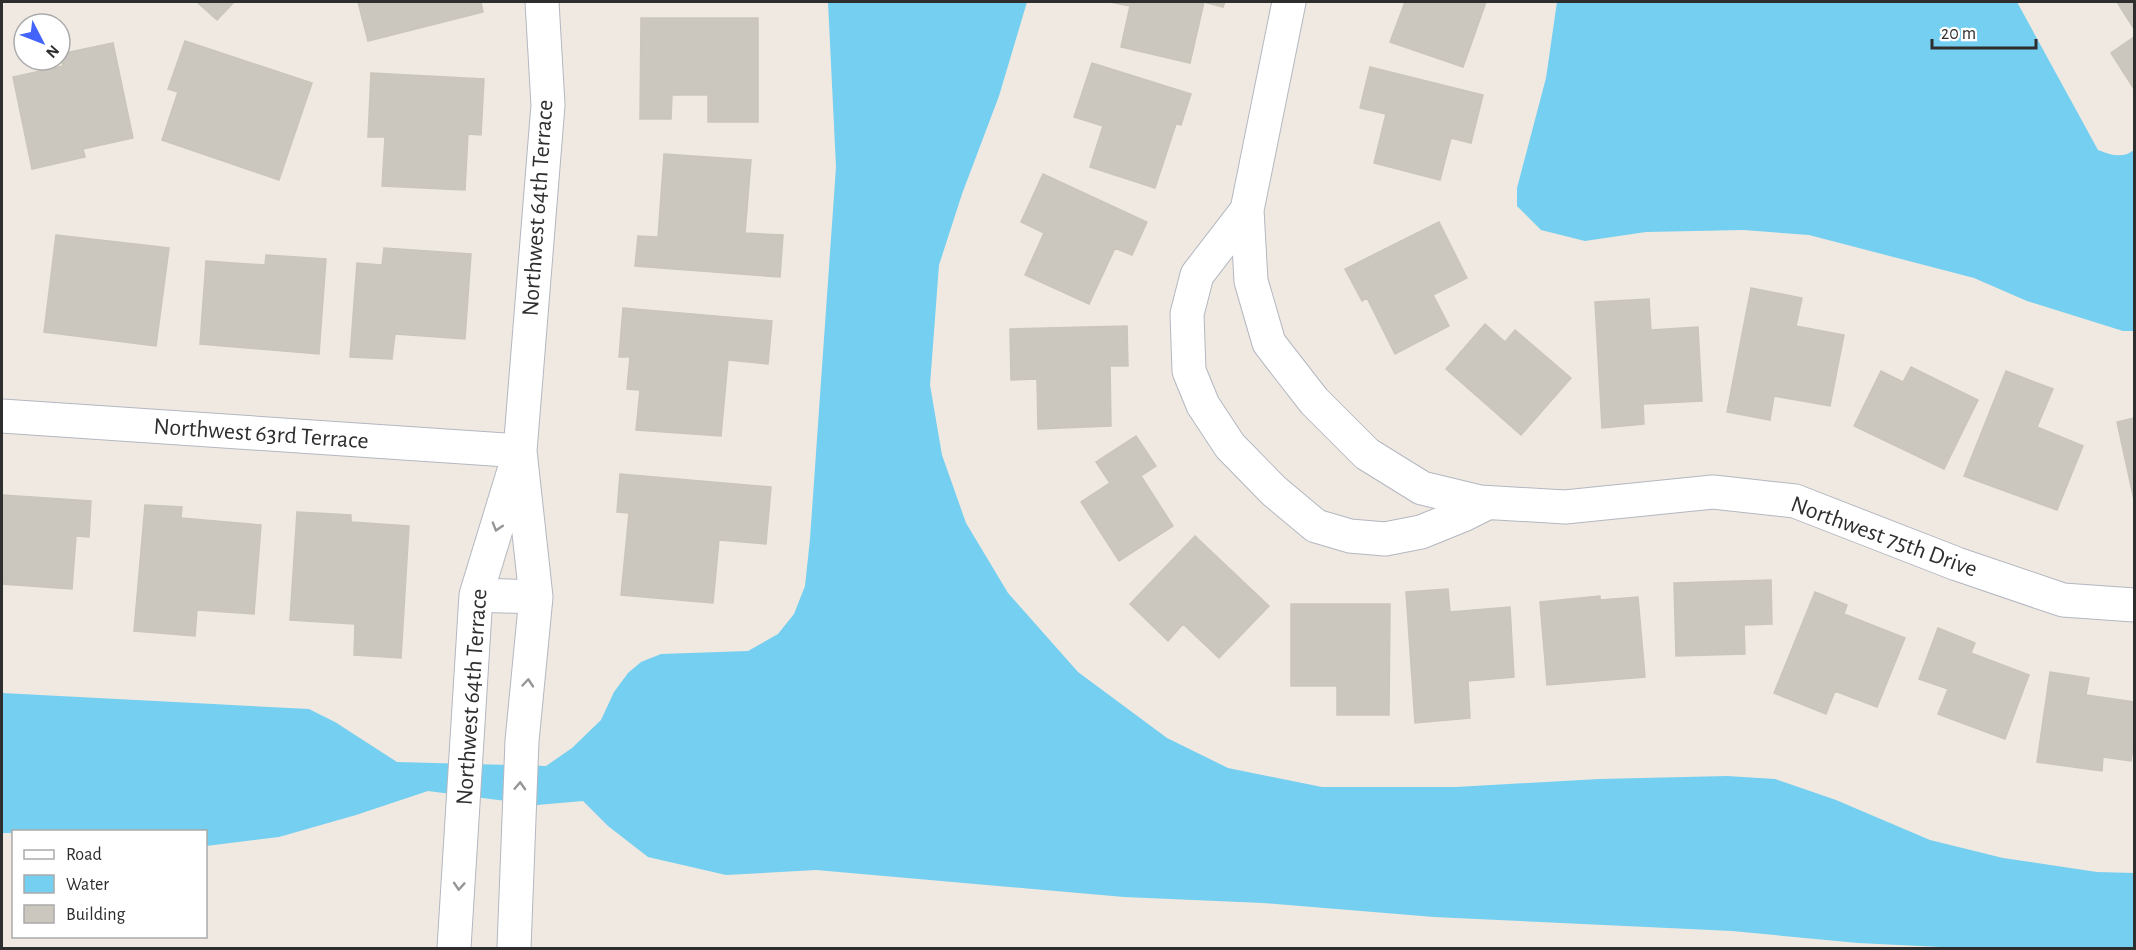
<svg xmlns="http://www.w3.org/2000/svg" width="2136" height="950" font-family="'Alegreya Sans',sans-serif">
<style>
.water{fill:#75cff0}
.building{fill:#cbc7bf;stroke:#cbc5ba;stroke-width:1.5}
.lines{fill:none;stroke-linecap:round;stroke-linejoin:round}
.minor-casing{stroke:#b4b7c1;stroke-width:35}
.minor{stroke:#fff;stroke-width:33}
.oneway{stroke:#969696}
.labels{text-anchor:middle;dominant-baseline:central;stroke-width:4.5;stroke-linejoin:round;paint-order:stroke}
.street-label{font-size:24px;fill:#2e2e2e;stroke:#fff}
</style>
<rect width="100%" height="100%" fill="#efe9e1"/>
<path class="water" d="M828,2H1027L999,96L962,194L939,265L930,385L942,455L966,523L1008,593L1078,672L1167,738L1228,768L1322,787H1456L1599,779L1727,776L1775,779L1836,800L1930,840L2003,858L2097,872L2134,873V948H1961L1858,943L1732,931L1434,917L1263,903L1124,897L816,870L726,875L648,857L608,826L583,801L537,805L428,791L356,815L279,837L206,846V832L2,833V693L309,709L335,722L397,762L546,766L572,748L601,720L614,692L628,673L641,662L661,654L748,651L778,634L794,614L805,586L810,539L836,167Z
M1557,2H2017L2098,150C2111,155 2122,159 2134,150V331H2123L2027,301L1974,278L1809,235L1743,230L1646,232L1585,241L1541,230L1517,206V188L1546,78Z"/>
<path class="building" d="M197,2H234L217,20Z
M358,2H481L483,12L368,41Z
M1110,2H1225L1223,7L1204,2L1190,63L1121,47L1130,6Z
M1405,2H1486L1463,67L1390,42Z
M2117,2H2134V29Z
M641,18H758V122H708V95H672L671,119H640Z
M2134,37V89L2111,53Z
M185,41L312,83L279,180L162,140L178,92L168,89Z
M113,43L133,138L83,149L85,157L32,169L13,77L63,66L60,54Z
M1092,63L1191,94L1181,125L1176,124L1155,188L1090,167L1103,126L1074,117Z
M1370,67L1483,95L1471,143L1451,138L1440,180L1374,163L1386,114L1360,108Z
M371,73L484,79L481,135L468,134L465,190L382,186L385,137H368Z
M664,154L751,160L745,233L783,235L780,277L635,266L638,236L658,237Z
M1043,174L1147,222L1132,255L1115,248L1089,304L1025,275L1044,233L1021,222Z
M1439,222L1467,278L1433,295L1449,326L1395,354L1367,298L1362,301L1345,269Z
M56,235L169,248L156,346L44,332Z
M384,248L471,254L465,339L395,334L392,359L350,357L357,263L382,265Z
M266,255L326,259L319,354L200,344L206,261L265,265Z
M1751,288L1802,298L1796,326L1844,335L1830,406L1774,396L1770,420L1727,412Z
M1649,299L1651,330L1698,327L1702,401L1643,404L1644,424L1602,428L1595,302Z
M623,308L772,321L768,364L728,360L721,436L636,430L640,390L627,389L630,357H619Z
M1485,324L1505,342L1515,330L1571,378L1521,435L1446,369Z
M1127,326L1128,366H1110L1111,426L1038,429L1037,379L1011,380L1010,329Z
M1911,367L1978,400L1944,469L1854,426L1881,371L1903,382Z
M2006,371L2053,389L2037,427L2083,446L2057,510L1964,476Z
M2134,418V500L2117,422Z
M1136,436L1156,466L1141,476L1173,526L1119,561L1081,502L1110,483L1096,462Z
M620,474L771,487L766,544L719,540L713,603L621,595L629,513L617,512Z
M2,495L91,501L89,537L76,536L72,589L2,584Z
M145,505L182,507L181,518L261,525L254,614L197,610L195,636L134,631Z
M297,512L351,515V522L409,526L401,658L354,655L355,624L290,620Z
M1195,536L1269,606L1219,658L1183,624L1168,641L1130,604Z
M1771,580L1772,624L1744,625L1745,654L1676,656L1674,583Z
M1448,589L1450,612L1510,607L1514,677L1468,681L1470,718L1415,723L1406,592Z
M1815,592L1847,605L1844,614L1905,638L1877,707L1835,691L1826,714L1774,693Z
M1600,596V600L1638,597L1645,677L1547,685L1540,602Z
M1291,604H1390L1389,715H1337V686H1291Z
M1938,628L1975,643L1971,653L2029,675L2005,739L1938,714L1948,689L1919,679Z
M2050,672L2089,678L2086,695L2134,702V741L2131,761L2103,757L2102,771L2037,762Z"/>
<g class="lines">
<defs>
<path id="minor" d="M1289,2L1247,210L1251,281L1269,343L1314,401L1367,454L1422,488L1480,502L1565,507L1713,492L1795,501L1957,564L2063,600L2134,605
M1247,210L1197,275L1187,314L1189,371L1203,405L1230,446L1274,491L1316,526L1350,536L1385,539L1421,532L1463,515L1487,503
M2,416L520,451
M476,595L536,597
M454,948L476,595L516,464
M514,948L522,741L536,597L520,451L548,105L542,2"/>
</defs>
<use href="#minor" class="minor-casing"/>
<use href="#minor" class="minor"/>
</g>
<defs><path id="oneway-chevron" d="M-2-3.5L2.5 0L-2 3.5" fill="none" stroke-width="1.6" stroke-linecap="round" stroke-linejoin="round" transform="scale(1.5)"/></defs>
<g class="oneway">
<use href="#oneway-chevron" transform="translate(497 527) rotate(107)"/>
<use href="#oneway-chevron" transform="translate(528 683) rotate(-85)"/>
<use href="#oneway-chevron" transform="translate(520 786) rotate(-87)"/>
<use href="#oneway-chevron" transform="translate(459 886) rotate(94)"/>
</g>
<g class="labels">
<g class="street-label">
<text transform="translate(538 208) rotate(-86)">Northwest 64th Terrace</text>
<text transform="translate(261 434) rotate(4)">Northwest 63rd Terrace</text>
<text transform="translate(1884 537) rotate(20)">Northwest 75th Drive</text>
<text transform="translate(472 697) rotate(-86)">Northwest 64th Terrace</text>
</g>
</g>
<rect width="2136" height="950" fill="none" stroke="#2e2e2e" stroke-width="6"/>
<rect x="12" y="830" width="195" height="108" fill="#ffffff" stroke="#ababab" stroke-width="1.5"/>
<rect x="24" y="850" width="30" height="9" fill="#ffffff" stroke="#ababab" stroke-width="1.5"/>
<text x="66" y="860" font-size="18" fill="#2e2e2e">Road</text>
<rect x="24" y="875" width="30" height="18" fill="#75cff0" stroke="#ababab" stroke-width="1.5"/>
<text x="66" y="890" font-size="18" fill="#2e2e2e">Water</text>
<rect x="24" y="905" width="30" height="18" fill="#cbc7bf" stroke="#ababab" stroke-width="1.5"/>
<text x="66" y="920" font-size="18" fill="#2e2e2e">Building</text>
<g transform="translate(42 42) rotate(132)"><circle r="28" fill="#ffffff" stroke="#ababab" stroke-width="1.5"/>
<path d="M0-4.5L10 22L0 15L-10 22Z" fill="#4264fb"/>
<text y="-9" font-size="16" font-weight="bold" text-anchor="middle" fill="#2e2e2e">N</text>
</g>
<path d="M1932 39v9h104v-9" fill="none" stroke="#2e2e2e" stroke-width="3"/>
<text x="1941" y="39" font-size="18" fill="#2e2e2e" stroke="#ffffff" stroke-width="4.5" paint-order="stroke">20 m</text>
</svg>
